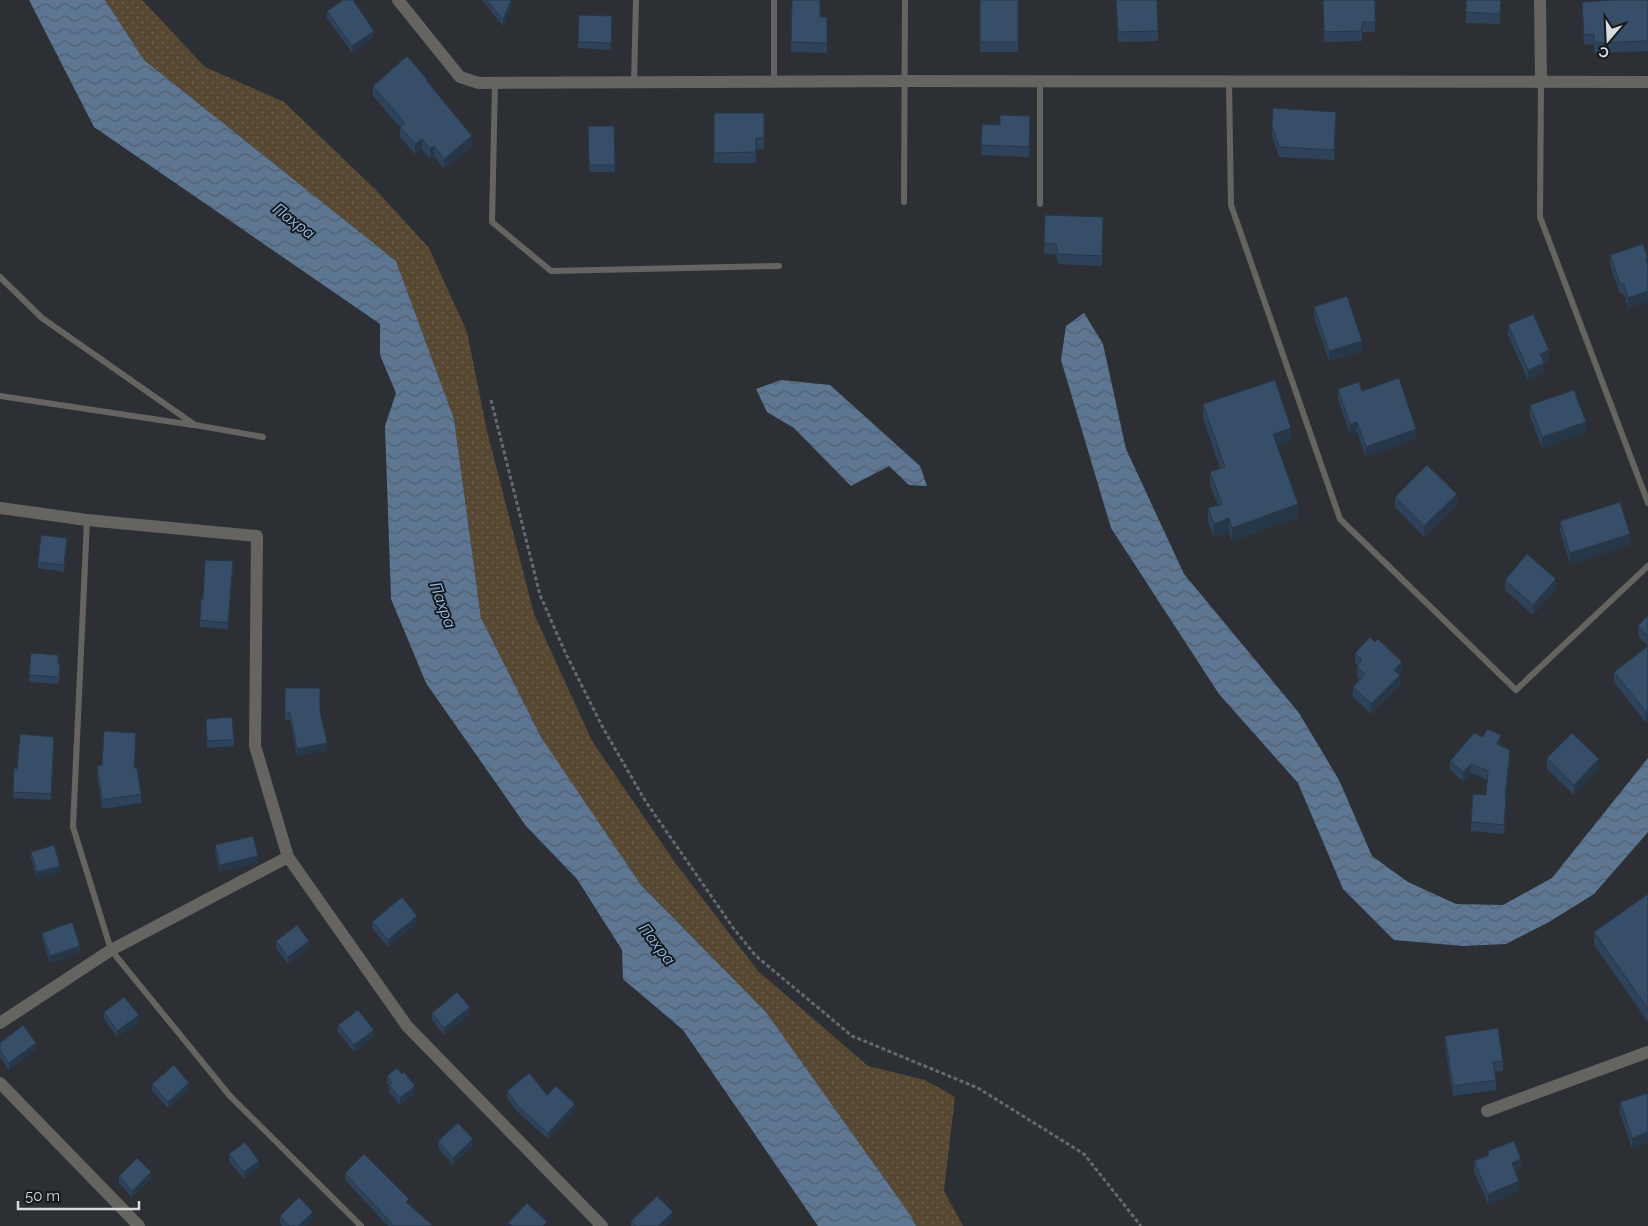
<svg xmlns="http://www.w3.org/2000/svg" width="1648" height="1226" font-family="Raleway,sans-serif">
<style>
.grass{fill:url(#grass-dots)}
.water{fill:url(#water-waves)}
.lines{fill:none;stroke-linecap:round;stroke-linejoin:round}
.path{stroke:#66696e;stroke-width:3;stroke-dasharray:4 2.5;stroke-linecap:butt}
.lane{stroke:#656461;stroke-width:6}
.street{stroke:#656461;stroke-width:12}
.wall{fill:#2e4359}
.shaded-wall{fill:#263748}
.building{fill:#364e67;stroke:#263748}
.labels{text-anchor:middle;dominant-baseline:central;stroke-width:4;stroke-linejoin:round;paint-order:stroke}
.water-label{font-size:16px;font-style:italic;fill:#98c5f4;stroke:#16181a}
</style>
<defs>
<pattern id="grass-dots" width="8" height="8" patternUnits="userSpaceOnUse" patternTransform="scale(1.25)"><rect width="8" height="8" fill="#574831"/><path d="M2 2h.1M6 6h.1" fill="none" stroke="#6e624e" stroke-width="1.8" stroke-linecap="round"/></pattern>
<pattern id="water-waves" width="16" height="10" patternUnits="userSpaceOnUse" patternTransform="scale(1.25)"><rect width="16" height="10" fill="#5d7792"/><path d="M0 5q4-4 8 0t8 0" fill="none" stroke="#505f6e"/></pattern>
</defs>
<rect width="100%" height="100%" fill="#2c3035"/>
<path class="grass" d="M105,0H142L205,67L284,102L376,190L429,248L467,332L487,431L534,614L592,741L676,864L758,971L868,1066L925,1080L955,1097L944,1191L963,1226H916L911,1216L766,1012L641,885L541,737L481,618L454,419L396,261L144,60Z"/>
<path class="water" d="M29,0H105L144,60L396,261L454,419L481,618L541,737L641,885L766,1012L911,1216L916,1226H818L683,1030L623,979L622,950L577,879L526,826L426,683L391,599L385,426L396,393L380,355V324L94,127Z
M1084,313L1103,344L1126,449L1184,574L1299,713L1339,780L1372,856L1408,882L1456,904L1503,905L1552,878L1648,758V832L1594,894L1549,922L1506,944L1463,946L1394,940L1343,889L1298,783L1219,694L1111,528L1061,360L1066,326Z
M781,380L830,385L920,466L927,486L909,485L889,466L851,486L794,428L767,412L756,389Z"/>
<g class="lines">
<path class="path" d="M491,400L540,595L565,652L603,728L646,802L734,929L756,956L852,1036L978,1088L1084,1154L1141,1226"/>
<path class="lane" d="M774,82V0
M1229,82L1231,205L1340,519L1516,690L1648,566
M1541,82L1540,217L1648,503
M495,83L492,222L551,271L779,266
M634,83L636,0
M904,202L905,0
M1040,204V82
M0,277L42,318L195,425L263,437
M0,396L193,425
M87,520L73,827L111,950L230,1096L361,1226"/>
<path class="street" d="M398,0L460,77L479,83L906,81L1648,82
M1540,0L1541,82
M0,508L87,520L257,536L255,746L288,857L407,1026L602,1226
M0,1023L111,950L288,857
M0,1083L139,1226
M1487,1111L1648,1052"/>
</g>
<path class="wall" d="M482,0H514L503,26Z
M792,0L820,17H827V53L791,52Z
M980,0H1018V52H980Z
M1116,0L1158,31V41L1118,42Z
M1323,0H1375V32H1362V41L1324,42Z
M1466,0H1501L1500,24L1466,23Z
M1648,0V51L1594,53V44L1584,45L1582,2Z
M327,11L374,37L352,53L327,18Z
M612,16L611,50L578,48V42Z
M427,81L472,146L444,169L434,156L430,159L422,149L415,154L400,137V127L373,96V86Z
M714,113H764V149H756V163H714Z
M1030,116L1029,157L981,155L982,124L1000,125Z
M1336,122L1334,160L1279,157L1272,136V126Z
M588,126H614L615,172H589Z
M1103,217L1102,266L1058,264L1056,254H1044V243Z
M1643,244L1628,308L1624,294H1620L1610,265V255Z
M1314,307L1362,351L1329,361L1314,317Z
M1508,325L1549,360L1544,363V373L1528,380L1508,335Z
M1338,389L1362,391L1416,439L1366,457L1357,432L1350,434L1338,399Z
M1203,404L1291,441L1277,446L1298,517L1232,541L1229,532L1214,537L1208,522V508L1218,505L1210,485V472L1220,468L1203,418Z
M1530,405L1586,432L1542,448L1530,416Z
M1395,497L1457,504L1424,537L1395,507Z
M1560,521L1630,544L1570,564L1560,531Z
M67,545L64,572L38,568V562Z
M233,568L228,629L200,627V620L203,599Z
M1505,580L1556,589L1533,615L1505,590Z
M1648,615V646L1638,636V626Z
M1648,646L1646,723L1614,682V672Z
M1355,653L1402,673L1399,675L1400,685L1371,714L1353,697V687L1360,679L1357,676V665L1355,663Z
M58,663L60,670L59,684L29,682V675Z
M285,688L320,711L327,750L297,756L290,720H285Z
M206,719L234,740V746L207,748Z
M1483,737L1501,744V746L1510,759L1506,796V805L1504,834L1471,831V822L1486,795L1487,780L1471,773L1463,781L1450,770V761Z
M136,742L134,768L141,794V803L102,809L97,775V766L102,765Z
M54,743L51,800L13,798L14,768L17,769Z
M1547,758L1599,769L1574,795L1547,769Z
M215,845L258,863L220,872L215,852Z
M31,852L60,872L37,879L31,858Z
M1648,894V1022L1594,945V932Z
M372,922L417,923L388,947L372,928Z
M42,933L80,952L50,963L42,939Z
M276,941L309,947L288,964L276,948Z
M104,1012L139,1022L117,1037L104,1019Z
M432,1013L470,1014L444,1035L432,1020Z
M338,1025L374,1036L354,1052L338,1032Z
M1445,1036L1503,1061V1071L1495,1072L1496,1080V1090L1453,1096L1445,1046Z
M0,1043L36,1049L9,1070L0,1057Z
M387,1076L415,1093L400,1105L389,1092V1086L387,1083Z
M152,1084L189,1090L168,1108L152,1091Z
M507,1091L547,1095L575,1111L548,1139L518,1112L507,1098Z
M1648,1093V1142L1632,1148L1620,1113V1102Z
M438,1141L473,1146L453,1165L438,1148Z
M1488,1151L1521,1169L1515,1171L1519,1191L1488,1204L1474,1171V1161L1488,1155Z
M229,1154L259,1167L244,1179L229,1161Z
M345,1173L409,1205L432,1226H388L345,1180Z
M119,1176L151,1179L132,1197L119,1183Z
M280,1216L313,1218L305,1226H282L280,1223Z
M673,1219L665,1226H631V1221Z"/>
<path class="shaded-wall" d="M511,0H514L503,26V20Z
M374,31V37L352,53V46Z
M1336,112V122L1334,160V150Z
M472,136V146L444,169V159Z
M422,139V149L415,154V144Z
M434,146V156L430,159V149Z
M1648,291V301L1628,308V298Z
M1362,341V351L1329,361V351Z
M1549,350V360L1540,364V354Z
M1544,363V373L1528,380V370Z
M1357,422V432L1350,434V424Z
M1586,422V432L1542,448V437Z
M1291,428V441L1273,447V434Z
M1416,429V439L1366,457V447Z
M1457,494V504L1424,537V526Z
M1298,504V517L1232,541V528Z
M1229,518V532L1214,537V524Z
M1630,534V544L1570,564V553Z
M67,538V545L64,572V565Z
M1556,579V589L1533,615V605Z
M1402,662V673L1394,680V670Z
M1400,675V685L1371,714V704Z
M1648,711V721L1646,723V712Z
M1501,735V744L1497,753V744Z
M327,743V750L297,756V749Z
M1510,750V759L1505,805V796Z
M1599,759V769L1574,795V785Z
M1471,764V773L1463,781V772Z
M1506,796V805L1504,834V825Z
M258,856V863L220,872V865Z
M60,866V872L37,879V872Z
M417,916V923L388,947V940Z
M309,941V947L288,964V957Z
M80,946V952L50,963V956Z
M470,1007V1014L444,1035V1028Z
M139,1015V1022L117,1037V1031Z
M374,1030V1036L354,1052V1045Z
M36,1043V1049L9,1070V1063Z
M189,1083V1090L168,1108V1102Z
M415,1086V1093L400,1105V1098Z
M575,1104V1111L548,1139V1133Z
M1648,1132V1142L1632,1148V1138Z
M473,1139V1146L453,1165V1158Z
M1521,1159V1169L1512,1173V1163Z
M259,1161V1167L244,1179V1172Z
M151,1172V1179L132,1197V1191Z
M1519,1181V1191L1488,1204V1194Z
M313,1212V1218L305,1226H298Z
M673,1212V1219L665,1226H658Z"/>
<path class="building" d="M343,0H353L374,31L352,46L327,11Z
M487,0H511L503,20Z
M792,0H820V17H827V43L791,42Z
M980,0H1018V42H980Z
M1116,0H1157L1158,31L1118,32Z
M1323,0H1375V22H1362V31L1324,32Z
M1466,0H1501L1500,14L1466,12Z
M1614,0H1648V41L1594,43V34L1584,35L1582,2Z
M579,15L612,16L611,43L578,42Z
M407,56L427,79L426,80L472,136L444,159L434,146L430,149L422,139L415,144L400,127L405,123L373,86Z
M1273,108L1336,112L1334,150L1279,147L1272,126Z
M714,113H764V138H756V152L714,153Z
M1000,115L1030,116L1029,147L981,145L982,124L1000,125Z
M588,126H614L615,165H589Z
M1045,215L1103,217L1102,256L1058,254L1056,244L1044,243Z
M1643,244L1648,258L1646,259L1648,265V291L1628,298L1624,284H1620L1610,255Z
M1347,296L1362,341L1329,351L1314,307Z
M1533,314L1549,350L1540,354L1544,363L1528,370L1508,325Z
M1399,378L1416,429L1366,447L1357,422L1350,424L1338,389L1359,382L1362,391Z
M1275,380L1291,428L1273,434L1298,504L1232,528L1229,518L1214,524L1208,508L1222,504L1210,472L1225,467L1203,404Z
M1574,390L1586,422L1542,437L1530,405Z
M1427,465L1457,494L1424,526L1395,497Z
M1620,502L1630,534L1570,553L1560,521Z
M41,535L67,538L64,565L38,562Z
M1527,554L1556,579L1533,605L1505,580Z
M205,560L233,561L228,623L200,620L201,599H203Z
M1648,615V636L1638,626Z
M1370,637L1375,642L1378,639L1402,662L1394,670L1400,675L1371,704L1353,687L1365,674L1357,666L1362,660L1355,653Z
M1648,646V711L1646,712L1614,672Z
M31,653L58,655V663L60,664L59,677L29,675Z
M285,688H320V711L327,743L297,749L290,713H285Z
M232,717L234,740L207,741L206,719Z
M1487,729L1501,735L1497,744L1510,750L1505,796H1506L1504,825L1471,822L1473,794L1486,795L1488,771L1471,764L1463,772L1450,761L1474,733L1483,737Z
M104,731L136,733L134,768H137L141,794L102,800L97,766L102,765Z
M1572,733L1599,759L1574,785L1547,758Z
M20,734L54,737L51,794L13,792L14,768L17,769Z
M253,836L258,856L220,865L215,845Z
M54,845L60,866L37,872L31,852Z
M1648,894V1009L1594,932Z
M402,897L417,916L388,940L372,922Z
M72,922L80,946L50,956L42,933Z
M297,925L309,941L288,957L276,941Z
M457,992L470,1007L444,1028L432,1013Z
M124,997L139,1015L117,1031L104,1012Z
M358,1010L374,1030L354,1045L338,1025Z
M23,1025L36,1043L9,1063L0,1051V1043Z
M1498,1028L1503,1061L1493,1062L1496,1080L1453,1086L1445,1036Z
M174,1065L189,1083L168,1102L152,1084Z
M397,1068L402,1074L404,1072L415,1086L400,1098L389,1085L392,1083L387,1076Z
M529,1073L547,1095L556,1086L575,1104L548,1133L518,1106L507,1091Z
M1648,1093V1132L1632,1138L1620,1102Z
M458,1123L473,1139L453,1158L438,1141Z
M1514,1141L1521,1159L1512,1163L1519,1181L1488,1194L1474,1161L1489,1155L1488,1151Z
M245,1142L259,1161L244,1172L229,1154Z
M364,1154L409,1199L406,1202L432,1225L431,1226H394L345,1173Z
M137,1158L151,1172L132,1191L119,1176Z
M657,1196L673,1212L658,1226H636L631,1221Z
M299,1197L313,1212L298,1226H289L280,1216Z
M527,1203L547,1222L543,1226H512L508,1223Z"/>
<g class="labels">
<g class="water-label">
<text transform="translate(294 221) rotate(37)">Пахра</text>
<text transform="translate(443 605) rotate(70)">Пахра</text>
<text transform="translate(657 944) rotate(52)">Пахра</text>
</g>
</g>
<g transform="translate(1608 40) rotate(199)" stroke="#16181a" stroke-width="4" paint-order="stroke">
<path d="M0-4L9 19L0 12L-9 19Z" fill="#d8dbde"/>
<text y="-8" font-size="14" font-weight="bold" text-anchor="middle" fill="#d8dbde">С</text>
</g>
<path d="M18 1201v8h121v-8" fill="none" stroke="#d8dbde" stroke-width="2.5"/>
<text x="25" y="1201" font-size="15" fill="#d8dbde" stroke="#16181a" stroke-width="4" paint-order="stroke">50 m</text>
</svg>
